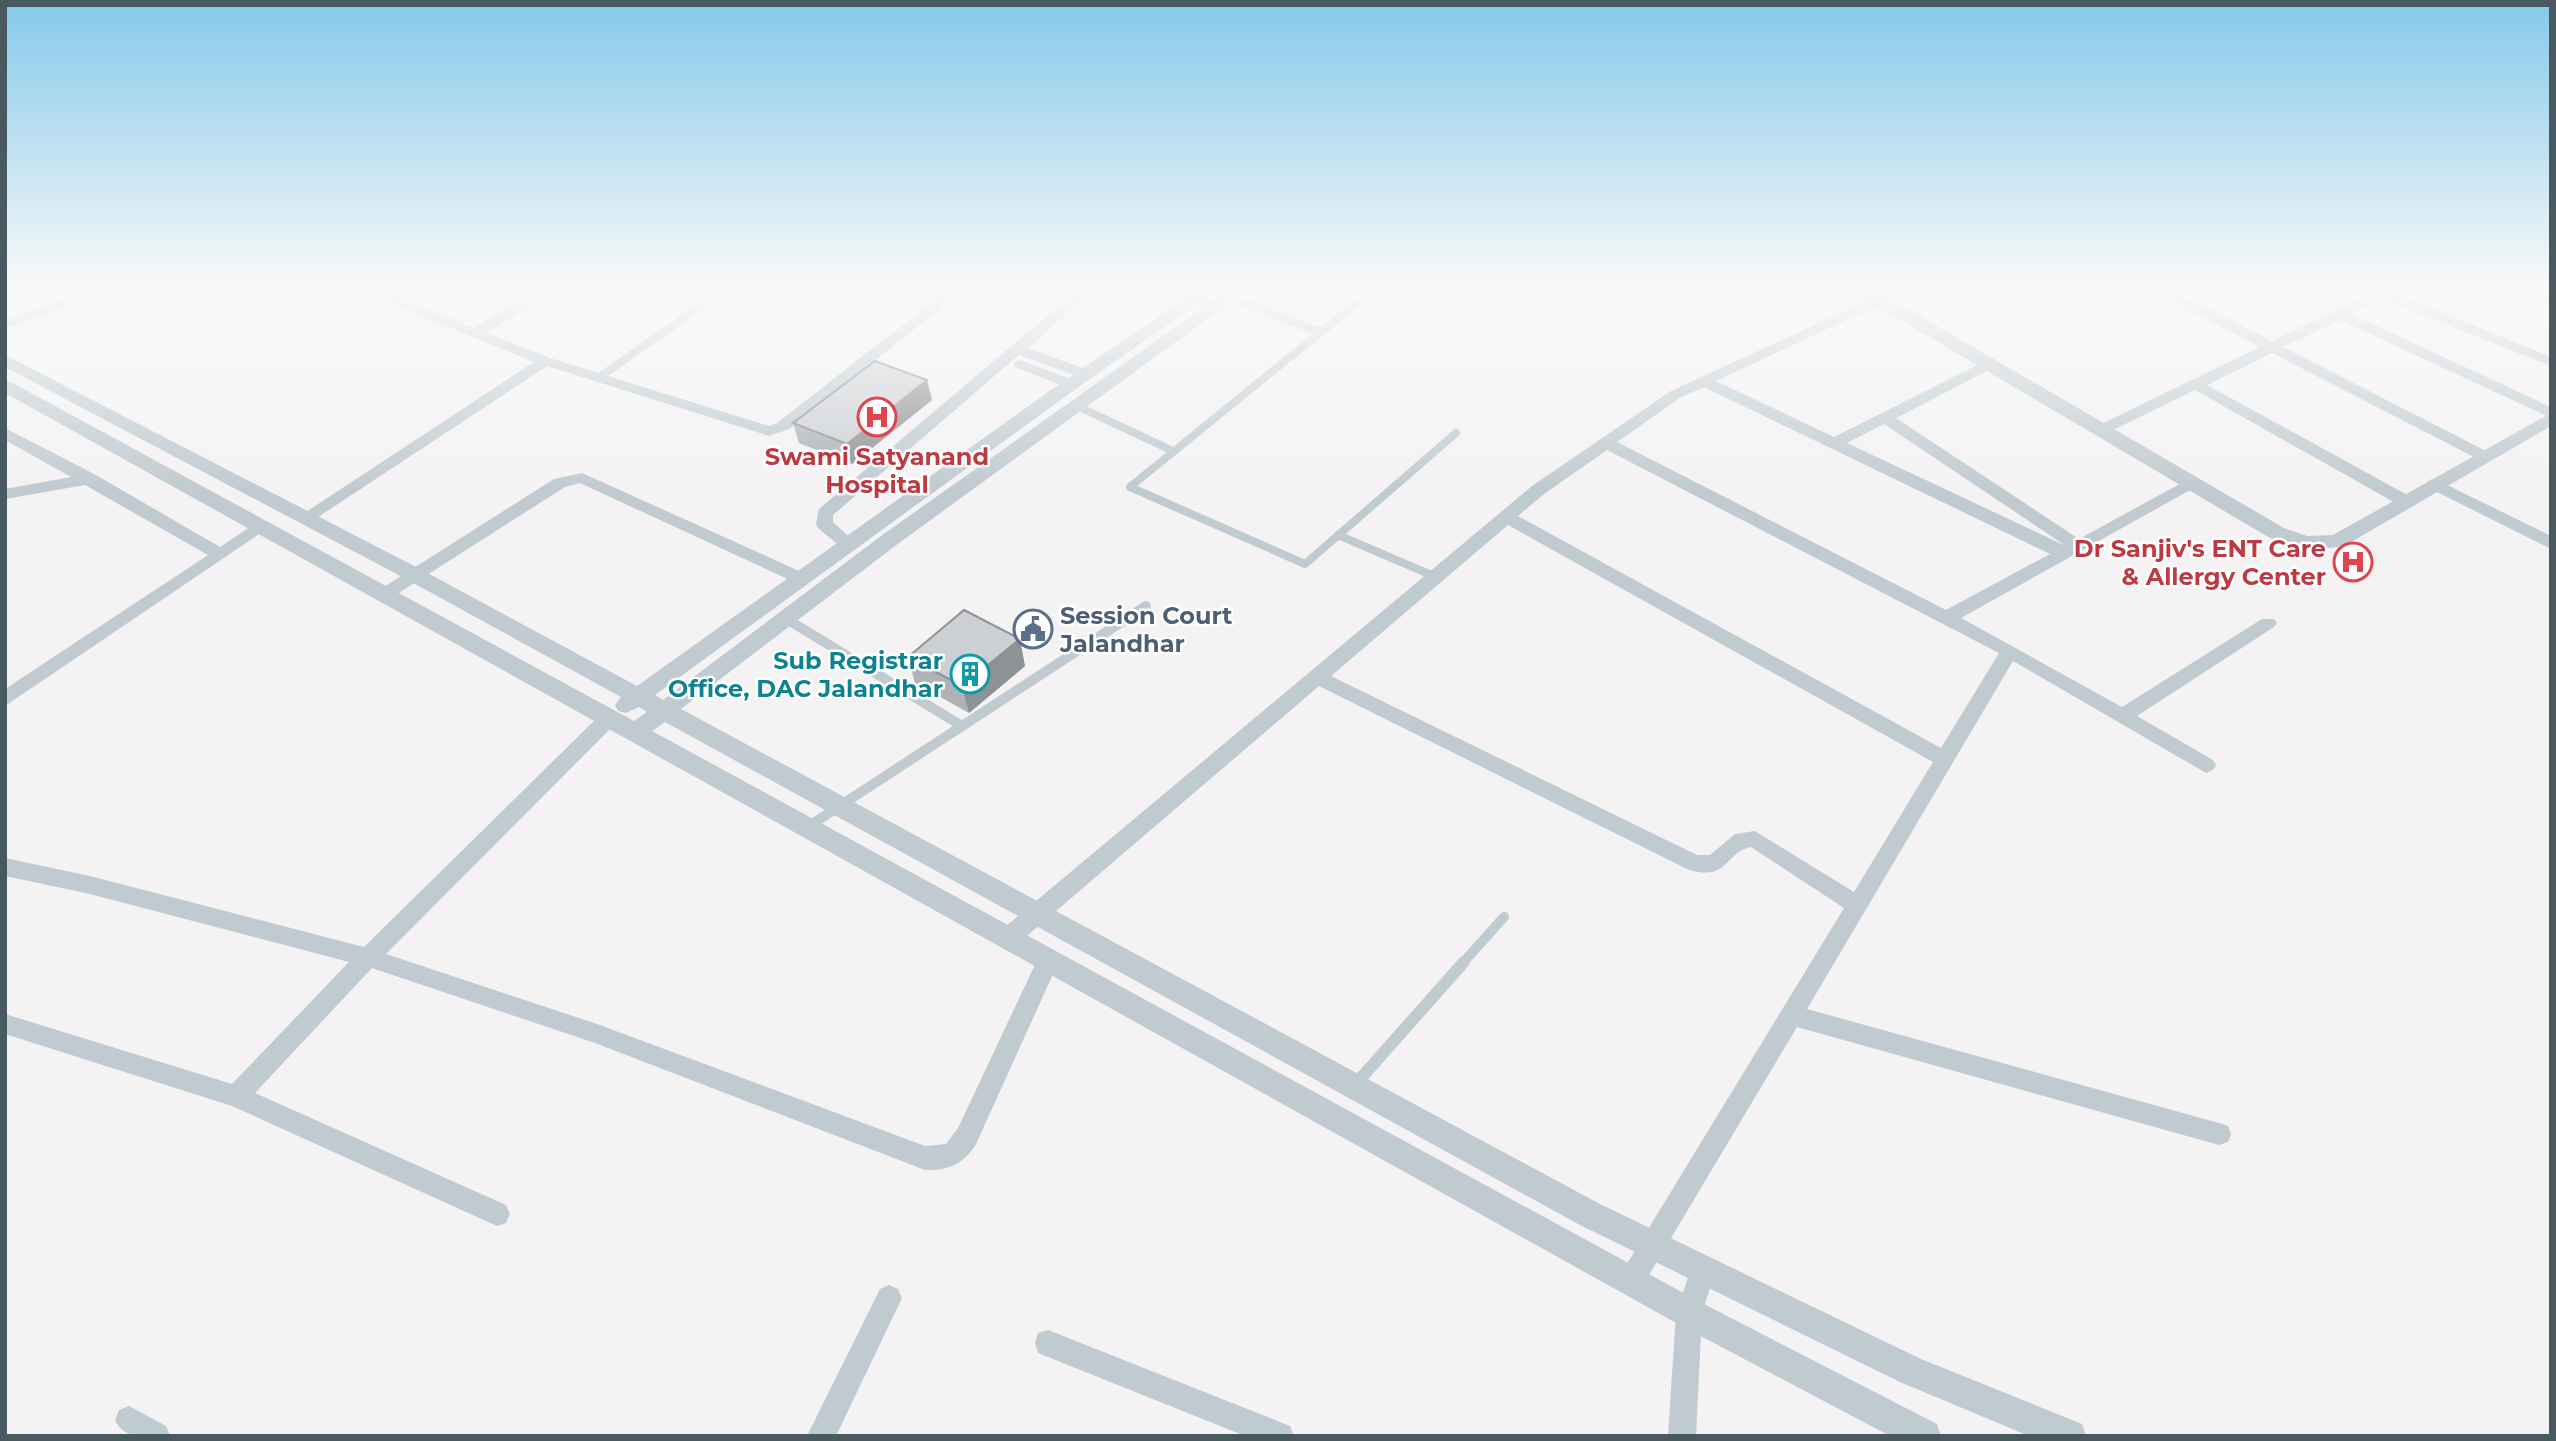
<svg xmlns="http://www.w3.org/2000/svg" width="2556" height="1441" viewBox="0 0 2556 1441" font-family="Montserrat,sans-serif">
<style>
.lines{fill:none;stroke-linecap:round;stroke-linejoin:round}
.service-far2{stroke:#c0cbd1;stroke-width:8}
.service-far1{stroke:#c0cbd1;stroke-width:10}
.service{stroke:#c0cbd1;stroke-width:12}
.minor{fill:#c0cbd1;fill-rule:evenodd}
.tertiary{fill:#c0cbd1;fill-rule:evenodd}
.wall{fill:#afb3b6}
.shaded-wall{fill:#8f9294}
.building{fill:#ccd0d4;stroke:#8f9294;stroke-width:2}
.labels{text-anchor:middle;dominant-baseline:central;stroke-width:5;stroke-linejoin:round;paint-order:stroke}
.health-label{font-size:24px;font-weight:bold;fill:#be3a42;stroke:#fff}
.service-label{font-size:24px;font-weight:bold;fill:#4e5e75;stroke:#fff;text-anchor:start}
.culture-label{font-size:24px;font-weight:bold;fill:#0d838f;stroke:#fff;text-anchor:end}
</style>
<rect width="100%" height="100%" fill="#f4f2f2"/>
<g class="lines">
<path class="service-far2" d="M68 288 78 298
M1375 288 1130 487 1305 564 1456 433
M1229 297 1320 332
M5 325 105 288
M598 378 727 288
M1075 405 1173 451
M1338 535 1436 577"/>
<path class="service-far1" d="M785 618 962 726
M806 828 1146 606
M1461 965 1504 917"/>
<path class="service" d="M1354 1086 1463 963"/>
<path class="minor" d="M353 288H373L389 295 401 288H418L401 299 474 328 540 288H557L487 333 550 358 769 426 777 423 950 288H966L789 429 769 436 763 434 547 366 309 523 303 522 301 518 303 514 534 362Z
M1080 288H1096L1028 348 1090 371 1092 374 1090 377H1080L1019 355 833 515V522L857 544 854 548H842L818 528 816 524 819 509Z
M1148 288H1171L1221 303 1223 306 1216 310Z
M1895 288H1914L1716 381 1834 437 1985 361H1995L1997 364 1995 367 1896 418 2079 539 2187 480 2193 479 2201 484 1961 618 2122 707 2262 619H2274L2277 623 2274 627 2137 716 2213 760 2216 765 2213 770 2206 773 2013 661 1807 1009 2219 1123 2228 1126 2231 1134 2228 1142 2219 1145 1797 1027 1640 1290 1631 1294 1622 1290 1618 1281 1622 1272 1844 908 1751 847C1724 852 1729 883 1687 869L1319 686 1015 946 1007 948 999 946 996 939 999 932 1532 486 1671 391ZM1704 387 2050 554 1946 610 1617 442 1681 397ZM1884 424 2066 546 1847 443ZM1607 450 1999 653 1941 748 1518 516 1544 494ZM1508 525 1933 762 1854 892 1755 831 1735 834 1710 855H1697L1331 676Z
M2163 288H2177L2181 295 2272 341 2383 288H2401L2394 293 2551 357V366L2383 299 2351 314 2551 407V418L2340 320 2283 347 2490 453 2492 456 2490 459H2478L2272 353 2207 385 2411 497 2413 501 2411 505H2399L2195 390 2107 433H2095L2093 430 2095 427 2260 347 2171 301 2162 291Z
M2507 288H2527L2551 298V307Z
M1020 360 1076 381 1079 384 1071 389 1066 387 1015 367 1013 364Z
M5 428 96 475 220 547 257 522H269L271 526 5 706V689L208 555 85 485 5 499V489L71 477 5 440Z
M582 473 806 574 809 578 806 582H794L580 483 565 487 391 598H379L376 594 379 590 554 479Z
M2435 479 2551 536V549L2429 488 2427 484 2429 480Z
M610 710 617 712 620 717 617 722 386 954 597 1024 925 1146 946 1144 958 1128 1040 954 1048 951 1056 954 1059 961 976 1144C964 1164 948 1171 925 1170L595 1043 372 968 255 1093 506 1205 510 1214 506 1223 497 1226 232 1106 5 1034V1014L232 1084 349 962 90 894 5 876V858L90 876 364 947 603 712Z
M1703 1256 1712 1260 1716 1269 1702 1313 1696 1436H1668L1676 1313 1694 1260Z
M889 1285 898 1289 902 1298 836 1436H807L880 1289Z
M1048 1330 1290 1426 1294 1436H1245L1038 1353 1035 1343 1038 1333Z
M129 1406 166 1426 170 1436C149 1436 124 1441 115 1420L119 1410Z"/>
<path class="tertiary" d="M1201 288H1220L1077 388 655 695 663 700 881 536 1231 288H1250L895 546 681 709 1600 1204 1921 1359 2082 1424 2086 1436H2029L1900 1382 1578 1224 665 722 652 731 1700 1302 1937 1424 1941 1436H1890L1678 1324 5 393V381L11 382 634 721 647 712 639 707 626 713 618 711 615 705 621 697 408 580 5 367V355L422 570 637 686 1065 380Z
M1831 288H1854L1906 308 2284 528 2307 536 2333 535 2551 413V426L2346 545C2319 552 2296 549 2270 538L1894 316 1833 291Z"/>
</g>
<path class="wall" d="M932 400 852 464 799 443 793 423Z
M908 657 1025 666 969 713 915 683Z"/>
<path class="shaded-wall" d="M927 380 932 400 852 464 847 444Z
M1020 639 1025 666 969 713 962 686Z"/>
<path class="building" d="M875 361 927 380 847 444 793 423Z
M964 610 1020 639 962 686 908 657Z"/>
<linearGradient id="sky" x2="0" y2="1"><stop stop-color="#84c9ea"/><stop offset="0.59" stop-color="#faf9f9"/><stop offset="1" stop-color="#faf9f9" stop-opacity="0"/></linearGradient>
<rect width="2556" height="490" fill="url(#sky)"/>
<defs>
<symbol id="hospital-ring" viewBox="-11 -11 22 22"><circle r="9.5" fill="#fff" stroke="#e0444e" stroke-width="1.5"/><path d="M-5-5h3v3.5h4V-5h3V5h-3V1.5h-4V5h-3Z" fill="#e0444e"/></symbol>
<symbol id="civic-ring" viewBox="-11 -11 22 22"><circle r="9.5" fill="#fff" stroke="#5c6f8a" stroke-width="1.5"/><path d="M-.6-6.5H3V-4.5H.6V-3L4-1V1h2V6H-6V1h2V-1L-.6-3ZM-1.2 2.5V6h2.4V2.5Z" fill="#5c6f8a"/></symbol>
<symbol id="building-ring" viewBox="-11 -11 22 22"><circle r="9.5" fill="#fff" stroke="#0f9aa8" stroke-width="1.5"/><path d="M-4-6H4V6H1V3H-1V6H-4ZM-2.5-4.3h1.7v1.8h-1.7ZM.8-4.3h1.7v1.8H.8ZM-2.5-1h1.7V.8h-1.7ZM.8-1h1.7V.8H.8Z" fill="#0f9aa8"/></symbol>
</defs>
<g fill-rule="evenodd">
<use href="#hospital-ring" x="855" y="395" width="44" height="44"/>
<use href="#hospital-ring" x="2331" y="540" width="44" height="44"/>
<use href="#civic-ring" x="1011" y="607" width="44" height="44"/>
<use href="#building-ring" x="948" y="652" width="44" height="44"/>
</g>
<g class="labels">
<g class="health-label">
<text x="877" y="456">Swami Satyanand<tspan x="877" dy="28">Hospital</tspan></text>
<text x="2326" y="548" text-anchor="end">Dr Sanjiv's ENT Care<tspan x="2326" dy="28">&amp; Allergy Center</tspan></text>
</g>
<g class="service-label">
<text x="1060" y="615">Session Court<tspan x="1060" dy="28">Jalandhar</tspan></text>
</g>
<g class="culture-label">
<text x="943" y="660">Sub Registrar<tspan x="943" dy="28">Office, DAC Jalandhar</tspan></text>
</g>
</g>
<rect width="2556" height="1441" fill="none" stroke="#495960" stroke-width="14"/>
</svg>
